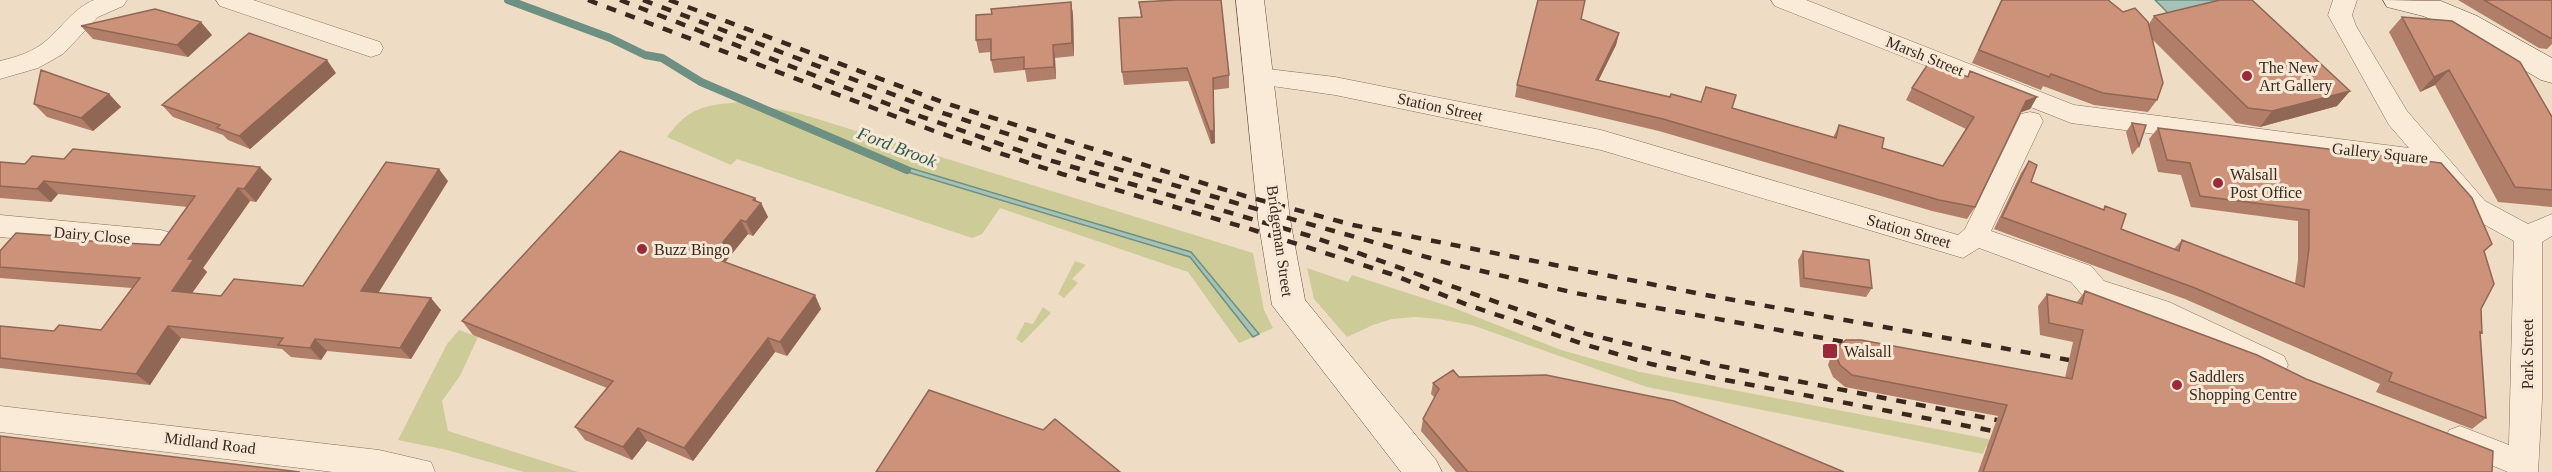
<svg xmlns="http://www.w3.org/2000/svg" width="2552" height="472" viewBox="0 0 2552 472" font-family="Georgia,serif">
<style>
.green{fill:#cdcc98}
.water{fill:#a6c2b6;stroke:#6d9083;stroke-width:1.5}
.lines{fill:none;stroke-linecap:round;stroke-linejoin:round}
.stream{stroke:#6d9083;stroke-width:8}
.street-casing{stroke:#8a6d5a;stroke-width:1}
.secondary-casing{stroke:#6c4f3e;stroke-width:1}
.street{fill:#f9ebd8;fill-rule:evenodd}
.secondary{fill:#f9ebd8;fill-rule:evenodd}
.rail{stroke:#3a281f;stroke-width:4.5;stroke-dasharray:10 10;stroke-linecap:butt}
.wall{fill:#b07e69}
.shaded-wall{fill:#906655}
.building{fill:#cd927a;stroke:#906655;stroke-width:1.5}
.poi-dot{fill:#9a2a39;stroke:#f6e8d4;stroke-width:2}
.labels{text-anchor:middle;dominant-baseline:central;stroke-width:6;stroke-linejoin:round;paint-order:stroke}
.street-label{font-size:16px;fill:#3a281f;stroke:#f6e8d4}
.poi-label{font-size:16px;fill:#3a281f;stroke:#f6e8d4;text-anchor:start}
.water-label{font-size:18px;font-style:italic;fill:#2e5a51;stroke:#f6e8d4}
</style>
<rect width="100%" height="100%" fill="#efdcc4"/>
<path class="green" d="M741 102 798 113 1253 253 1264 310 1273 328 1239 343 1188 272 1000 208 982 234 972 238 737 159 731 165 667 137C689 107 704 105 741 102Z
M1075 261 1086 265 1072 279 1078 283 1064 298 1058 294Z
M1307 268 1348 282 1352 275 1454 308 1561 350 1640 372 2009 443 2008 452 1986 446 1983 454 1647 387 1472 325 1438 319 1415 317 1392 319 1373 325 1347 337 1314 299Z
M1043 307 1051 313 1022 343 1016 339 1025 322 1033 324Z
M459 330 478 337 460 376 442 401 448 431 578 472H524L447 450 398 440 447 344Z"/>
<path class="water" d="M2155 0H2239L2170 15Z
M900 165 1191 252 1259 334 1253 337 1190 257 898 169Z"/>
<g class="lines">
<path class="stream" d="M508 0 610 38 645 55 662 58 701 82 907 170"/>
<defs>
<path id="street" d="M94 0H127L123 6 98 17 63 54 38 68 0 79V61C16 57 34 52 47 40 63 26 74 8 94 0Z
M216 0H253L380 42 383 48 380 54 371 57 220 6Z
M1771 0H1806L2074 105 2409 148 2389 125 2328 15 2333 0H2357L2352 15 2356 26 2407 111 2485 201 2528 224 2552 214V236L2542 242V399L2538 472H2508L2449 448 2445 439 2449 430 2460 426 2509 445 2514 241 2467 215 2428 170 2071 123 1775 6Z
M1260 68 1335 77 1601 130 1958 235 1965 229 2021 114 2030 112 2039 114 2043 121 1991 231 2091 266 2104 281 2169 302 2284 356 2288 365 2284 374 2274 377 2264 374 2150 319 2084 297 2071 282 1979 248 1963 258 1601 150 1335 95 1251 83 1248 77 1251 71Z
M0 215 161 230 171 233 175 241 171 249 161 252 0 237Z
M0 406 379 450 431 462 435 472H333L0 432Z"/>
<path id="secondary" d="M1236 0H1264L1290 219 1305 300 1436 460 1442 472H1401L1272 305 1258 219Z
M2383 0 2441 1 2477 16 2552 58V83L2541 80 2457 30 2423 16 2387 7Z"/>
</defs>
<use href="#street" class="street-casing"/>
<use href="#secondary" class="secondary-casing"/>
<use href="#street" class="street"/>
<use href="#secondary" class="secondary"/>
<path class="rail" d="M588 0 934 131 1062 174 1247 228 1391 274 1468 305 1583 344 1651 364 1715 378 2009 434
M620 0 911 113 1035 156 1310 236 1587 334 1715 365 2012 423
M643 0 937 111 1097 163 1309 224 1448 263 1575 293 1861 345
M669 0 945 103 1245 196 1353 225 1711 296 2069 360"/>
</g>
<path class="wall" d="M2001 0H2108L2123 12 2149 24 2154 16 2350 91 2337 106 2260 127 2236 123 2152 39 2157 100 2148 112 2094 105 2043 86 2041 90 1972 63Z
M2458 0H2552V44L2547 49 2539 48Z
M1071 2 1073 15 1074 56 1055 58 1056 79 1027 82 1025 70 994 73 991 60V52L979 53 976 40 992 14Z
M1139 2 1229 75V88L1213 90 1215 143 1211 144 1188 81 1124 85 1122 72 1141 17Z
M2402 17 2552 117V207L2498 202 2435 85 2420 92 2389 32Z
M1581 19 1619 33 1616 45 1598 80 1670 97 1732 108 1833 138 1839 125 1882 148 1943 166 1966 129 1906 100 1912 88 1967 77 1970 71 2037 97 2030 109 2021 112 1975 207 1967 219 1932 211 1659 131 1515 97 1517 85Z
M81 26 212 35 188 57 93 39Z
M336 73 250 149 228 140 223 135 173 117 162 105Z
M109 94 121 107 93 131 47 117 34 104Z
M2132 123 2139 146 2132 155 2126 132Z
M2158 128 2484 251 2481 309 2482 333 2480 334 2486 418 2472 429 2376 392 2380 384 2185 299 1994 229 2021 173 2029 161 2031 182 2103 210 2105 206 2121 229 2174 249 2182 240 2295 284 2298 260V221L2191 207 2181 175 2158 172 2149 139Z
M0 162 25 164 272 179 256 202 250 201 203 268 207 272 192 293 221 296 303 286 448 181 378 293 441 310 411 359 327 351 321 360 291 357 282 349 181 338 150 385 0 368V326L54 331 101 330 132 288 0 278V251L63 240 160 245 188 207 58 194 51 202 0 198Z
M755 198 756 201 761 203 768 217 753 236 748 234 725 262 821 309 787 356 775 352 693 461 647 441 632 460 585 440 575 427 607 388 473 335 462 321Z
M1803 251 1872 288 1866 297 1800 287 1798 260Z
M2085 291 2492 472H1978L1998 416 1845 387 1833 377 1828 365 1830 359 1837 347 2065 378 2073 342 2040 335 2038 306 2047 294 2077 302Z
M1459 377 1844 472H1456L1421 431 1423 419 1435 398 1431 394 1433 383Z"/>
<path class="shaded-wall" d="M1071 2 1073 15 1074 56 1072 43Z
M201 22 212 35 188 57 177 45Z
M1619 33 1616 45 1593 92 1596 80Z
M1053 45 1055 58 1056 79 1054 67Z
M327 60 336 73 250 149 239 136Z
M2449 70 2435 85 2420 92 2434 77Z
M1213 78 1215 143 1211 144 1210 131Z
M2350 91 2337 106 2260 127 2272 111Z
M109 94 121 107 93 131 81 118Z
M2037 97 2030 109 2019 113 2026 101Z
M260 167 272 179 256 202 244 189Z
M439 169 448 181 372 303 361 291Z
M44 181 58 194 51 202 37 189Z
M238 188 250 201 203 268 207 272 185 303 172 291 188 259Z
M755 198 759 206 761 203 768 217 753 236 746 222 753 200Z
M741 220 748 234 718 271 711 257Z
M815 295 821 309 787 356 780 342Z
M431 298 441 310 411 359 400 348Z
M168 326 181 338 150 385 136 374Z
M768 338 775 352 693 461 684 448Z
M315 339 327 351 321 360 310 348Z
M638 428 647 441 632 460 623 447Z"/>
<path class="building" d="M1176 0H1221L1229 75 1213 78 1214 131H1210L1187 68 1122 72 1119 18 1142 17 1139 2Z
M1538 0H1585L1581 19 1619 33 1596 80 1670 97 1671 94 1701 102 1706 87 1736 95 1732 108 1836 138 1839 125 1884 138 1882 148 1943 166 1974 117 1912 88 1930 61 1968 77 1970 71 2037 97 2026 101 1975 207 1939 200 1663 119 1517 85Z
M2002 0H2108L2123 12 2135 8 2148 22 2163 83 2157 100 2103 93 2051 74 2049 77 1979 50Z
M2220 0H2252L2350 91 2272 111 2248 108 2154 16Z
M2484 0H2552V38H2550Z
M1071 2 1072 43 1053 45 1054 67 1024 69V57L991 60V39L976 40V15L992 14 991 9Z
M155 9 201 22 177 45 81 26Z
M2402 17 2452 21 2520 62 2552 117V190L2515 187 2449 70 2434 77Z
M249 33 327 60 239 136 217 128 220 125 162 105Z
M41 70 109 94 81 118 34 104Z
M2132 123 2146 125 2139 146Z
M2158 128 2441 163 2472 198 2492 244 2484 251 2494 284 2481 309 2482 333 2480 332 2486 418 2389 381 2392 373 2195 288 2002 217 2029 161 2037 165 2031 182 2104 210 2105 206 2126 214 2121 229 2179 251 2182 240 2304 287 2309 248V210L2200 196 2190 163 2167 160Z
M73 149 260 167 244 189 238 188 188 259H194L172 291 221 296 234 279 303 286 386 162 439 169 361 291 431 298 400 348 315 339 310 348 278 345 283 338 168 326 136 374 0 358V326L54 331 59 325 101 330 140 278 0 267V251L16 233 58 236 56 239 160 245 195 196 44 181 37 189 0 186V162L25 164 32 156 64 159Z
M620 151 755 198 753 200 761 203 746 222 741 220 711 257 815 295 780 342 768 338 684 448 638 428 623 447 575 427 613 381 462 321Z
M1803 251 1869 260 1872 288 1804 278Z
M2085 291 2257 355 2306 379 2493 451 2492 472H1983L2007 405 1852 375 1840 365 1835 353 1837 347 1846 340H1861L2072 379 2083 330 2049 323 2047 294 2082 304Z
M1453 370 1459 377 1546 375 1674 401 1844 472H1468L1423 419 1439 389 1433 383Z
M929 390 1043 430 1055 419 1120 472H876Z
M0 436 300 472H0Z"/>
<g class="poi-dot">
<circle cx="2247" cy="76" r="6"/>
<circle cx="2218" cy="183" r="6"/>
<circle cx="642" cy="249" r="6"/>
<rect x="1822" y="343" width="16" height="16" rx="3"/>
<circle cx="2177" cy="385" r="6"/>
</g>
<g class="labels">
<g class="street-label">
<text transform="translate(1925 56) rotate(22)">Marsh Street</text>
<text transform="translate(1440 107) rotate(12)">Station Street</text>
<text transform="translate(2380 153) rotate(6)">Gallery Square</text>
<text transform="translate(1909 231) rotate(16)">Station Street</text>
<text transform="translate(92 235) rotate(5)">Dairy Close</text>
<text transform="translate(1280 241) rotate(82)">Bridgeman Street</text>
<text transform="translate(2527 354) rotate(-90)">Park Street</text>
<text transform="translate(210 443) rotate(7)">Midland Road</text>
</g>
<g class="poi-label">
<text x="2259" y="67">The New<tspan x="2259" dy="18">Art Gallery</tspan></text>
<text x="2230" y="174">Walsall<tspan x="2230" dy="18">Post Office</tspan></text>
<text x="654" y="249">Buzz Bingo</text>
<text x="1844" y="351">Walsall</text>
<text x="2189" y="376">Saddlers<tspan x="2189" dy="18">Shopping Centre</tspan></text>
</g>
<g class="water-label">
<text transform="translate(897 147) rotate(21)">Ford Brook</text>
</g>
</g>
</svg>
